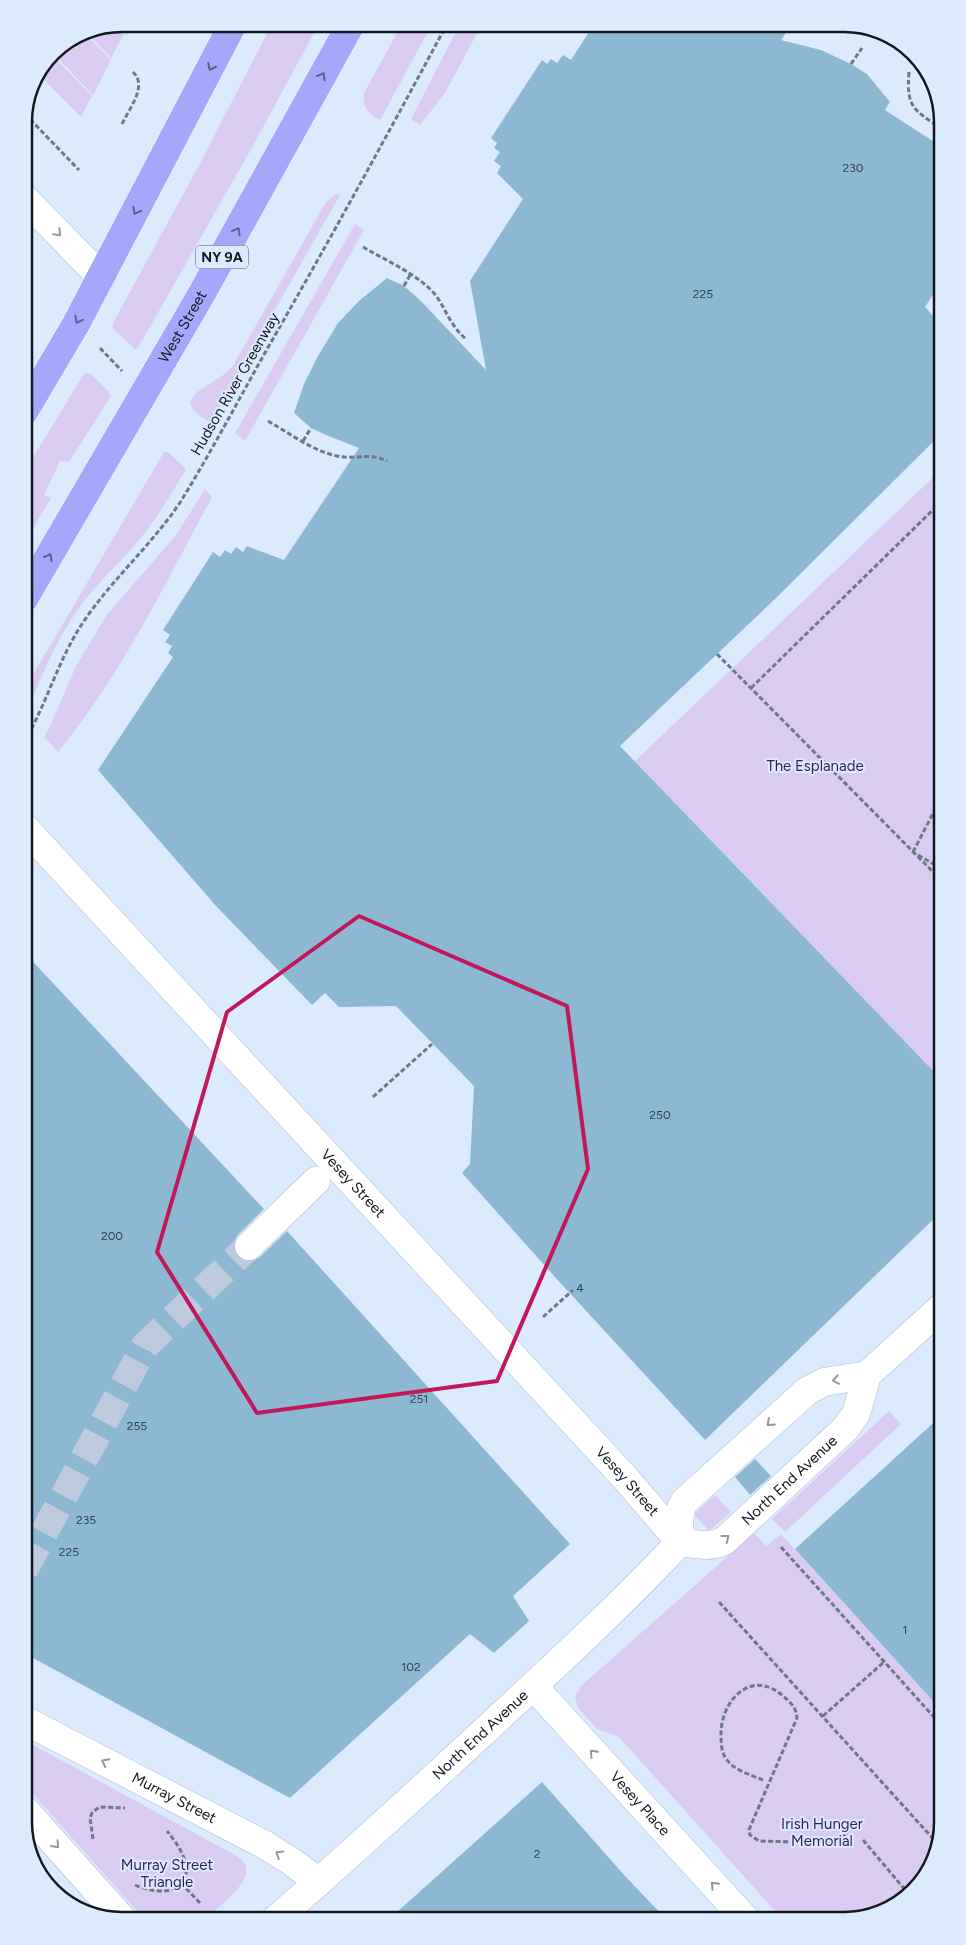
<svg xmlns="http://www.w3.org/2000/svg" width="966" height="1945" viewBox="0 0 966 1945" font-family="Figtree,sans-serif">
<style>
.green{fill:#dacbf3}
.building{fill:#8db8d4}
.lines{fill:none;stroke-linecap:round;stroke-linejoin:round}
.minor-tunnel{stroke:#becadd;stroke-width:28;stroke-dasharray:28 14;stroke-linecap:butt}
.minor-casing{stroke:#b0bdd1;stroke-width:29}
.highway-casing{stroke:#fff;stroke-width:29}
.path{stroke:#6f7885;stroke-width:3;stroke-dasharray:5 2.5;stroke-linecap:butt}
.minor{stroke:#fff;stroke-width:28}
.highway{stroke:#a3a8fa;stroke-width:28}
.oneway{stroke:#5b608c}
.oneway2{stroke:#95979a}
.marked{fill:none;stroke:#c2185b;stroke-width:4;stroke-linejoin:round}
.labels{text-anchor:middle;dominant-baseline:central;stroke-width:4;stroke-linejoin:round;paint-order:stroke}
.number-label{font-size:12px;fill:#32404c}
.shield{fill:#dceafe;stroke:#4f5762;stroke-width:1}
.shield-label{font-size:14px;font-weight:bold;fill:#13181f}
.street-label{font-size:15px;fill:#13181f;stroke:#dceafe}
.park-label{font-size:15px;fill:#351e51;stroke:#dceafe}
.rim{fill:none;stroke:#13181f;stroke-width:2.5}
</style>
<rect width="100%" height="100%" fill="#dceafe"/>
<path class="green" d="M123 24H129L111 58 85 31Z
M272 24H319L250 151 138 348 135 349 115 331 113 328V323L197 169Z
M402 24H432L380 120C368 114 362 108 364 93Z
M460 24H482L445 93 420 125 411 119Z
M83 32 111 60 93 95 53 53Z
M52 55 92 96 81 117 38 74Z
M341 194 332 209 211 423C203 418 193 413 190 403 196 388 211 385 223 375 227 372 231 368 234 364L326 202 334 195Z
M355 224 364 230 245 441 235 433Z
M87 373 91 374 109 392 111 395 109 399 69 462 60 461 44 495 51 498 24 544V472L84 374Z
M164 452H168L186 469C172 493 158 517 140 539 119 564 95 584 77 611 54 644 40 681 24 717V690Z
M942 469V1080L635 761Z
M205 489 212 497C165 584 121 676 58 752L44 737 51 724 76 666 106 616 176 535Z
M889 1411 901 1424 785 1532 772 1519Z
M715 1495 731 1512 709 1531 694 1514Z
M754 1533 766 1546 781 1534 942 1711V1823L925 1878 881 1914 843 1921H784L619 1737 597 1729 578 1708 575 1696 581 1686Z
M24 1740 233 1854C236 1856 241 1858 243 1861 259 1880 214 1910 202 1921H146L24 1784Z"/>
<path class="building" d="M594 24H792L781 40 821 50 851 64 867 74 890 102 885 110 942 147V281L925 307 942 326V433L775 599 620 746 942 1080V1211L705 1440 555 1277 462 1173 470 1164 474 1086 396 1006 339 1007 325 993 312 1005 216 906 98 770 173 657 168 653 172 646 165 642 170 635 163 630 213 552 220 557 225 550 231 554 236 547 243 552 247 546 284 560 359 448 326 435 311 428 294 413 304 384 318 356 338 323 359 301 387 278 404 286 420 300 486 370 470 281 523 199 497 173 501 166 494 161 500 152 494 148 497 143 491 138 542 60 547 64 551 59 557 63 563 55 571 60Z
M24 952 264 1209 238 1235 234 1241V1249L237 1256 244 1261H253L260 1257 287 1231 570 1544 513 1596 529 1621 494 1653 470 1634 290 1798 24 1653Z
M942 1415V1711L795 1549Z
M755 1459 771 1476 750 1495 735 1477Z
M542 1782 625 1876 668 1921H387Z"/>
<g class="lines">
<path class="minor-tunnel" d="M24 1570 145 1346 249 1246"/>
<defs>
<g id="minor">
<path d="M24 198 101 277"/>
<path id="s1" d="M24 827 626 1479 680 1542"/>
<path d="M249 1246 316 1181"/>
<path id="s2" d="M680 1542C695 1544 710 1548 724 1541L845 1429 856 1414 867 1375 942 1307"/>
<path id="s3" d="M533 1686 747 1921"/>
<path id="s4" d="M24 1720 265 1845 292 1862 319 1882"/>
<path d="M24 1809 124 1921"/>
<path id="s5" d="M274 1921C343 1861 411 1799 479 1736 547 1673 616 1610 680 1542L679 1522 681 1508 685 1501 807 1391 824 1382 867 1375"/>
</g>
<g id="highway">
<path d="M24 412 76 324 233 24"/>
<path id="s6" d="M24 599 201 295 351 24"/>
</g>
</defs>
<use href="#minor" class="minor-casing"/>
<use href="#highway" class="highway-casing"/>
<path class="path" d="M851 64 862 48
M909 72C906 108 914 110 942 129
M25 114 79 170
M122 124C129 109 148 86 133 72
M363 247C385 260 411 271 430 289 445 303 447 323 466 339
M404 286 410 275
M942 309V306
M100 348 122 371
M268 421C289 433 313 451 337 456 356 460 369 452 387 461
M303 441 311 428
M717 654 942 881
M751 688 942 501
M24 742C45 707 56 667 77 632 106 584 150 548 181 501 211 452 238 401 266 351 328 243 388 134 447 24
M913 852 942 796
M918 855 942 869
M373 1097 432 1044
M543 1317 573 1290
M781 1547 942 1726
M719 1602 936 1842
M823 1716 884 1662
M763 1780C751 1775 734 1770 727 1760 721 1752 721 1743 721 1734 721 1700 752 1668 783 1696 791 1703 796 1707 797 1718L751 1825 749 1830 750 1835 759 1841 831 1843 841 1840 855 1822
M93 1839 90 1818 92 1813 99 1807 125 1808
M863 1840 907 1892
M181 1883 200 1903
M135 1885C153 1893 190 1898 186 1866 184 1853 175 1841 167 1831"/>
<use href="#minor" class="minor"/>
<use href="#highway" class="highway"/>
</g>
<defs><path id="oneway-chevron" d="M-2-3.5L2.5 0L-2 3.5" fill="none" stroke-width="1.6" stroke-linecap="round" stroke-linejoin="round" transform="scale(1.25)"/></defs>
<g class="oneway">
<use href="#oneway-chevron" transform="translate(211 67) rotate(117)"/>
<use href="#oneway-chevron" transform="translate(322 76) rotate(-61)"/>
<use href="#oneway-chevron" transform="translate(136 211) rotate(118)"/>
<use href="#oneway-chevron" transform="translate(237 231) rotate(-61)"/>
<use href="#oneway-chevron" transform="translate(78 320) rotate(118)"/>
<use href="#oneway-chevron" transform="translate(49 557) rotate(-60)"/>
</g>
<g class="oneway2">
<use href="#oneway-chevron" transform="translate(58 233) rotate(45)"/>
<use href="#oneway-chevron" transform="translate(836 1380) rotate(170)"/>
<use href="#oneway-chevron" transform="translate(770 1423) rotate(138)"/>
<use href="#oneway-chevron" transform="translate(726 1538) rotate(-38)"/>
<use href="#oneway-chevron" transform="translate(593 1753) rotate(-133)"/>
<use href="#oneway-chevron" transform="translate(105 1762) rotate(-153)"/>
<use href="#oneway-chevron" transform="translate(56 1845) rotate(48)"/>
<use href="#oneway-chevron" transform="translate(279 1854) rotate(-148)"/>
<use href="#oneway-chevron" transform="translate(714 1885) rotate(-133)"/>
</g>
<path class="marked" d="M359 916 567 1006 588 1169 497 1381 257 1413 157 1252 227 1012Z"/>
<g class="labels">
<g class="number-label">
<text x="853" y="168">230</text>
<text x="703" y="294">225</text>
<text x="660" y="1115">250</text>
<text x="112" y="1236">200</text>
<text x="580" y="1288">4</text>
<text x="419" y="1399">251</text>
<text x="137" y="1426">255</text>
<text x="86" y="1520">235</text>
<text x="69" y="1552">225</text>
<text x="905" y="1630">1</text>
<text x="411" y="1667">102</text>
<text x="537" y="1854">2</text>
</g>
<rect class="shield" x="196" y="245.5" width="52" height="23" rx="4"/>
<g class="shield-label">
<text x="222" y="257">NY 9A</text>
</g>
<g class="street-label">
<text stroke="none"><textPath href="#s6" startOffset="315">West Street</textPath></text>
<text transform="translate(235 384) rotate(-60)">Hudson River Greenway</text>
<text stroke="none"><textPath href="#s1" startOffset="485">Vesey Street</textPath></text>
<text stroke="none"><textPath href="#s2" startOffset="134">North End Avenue</textPath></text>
<text stroke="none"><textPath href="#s1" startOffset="890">Vesey Street</textPath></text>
<text stroke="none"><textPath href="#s5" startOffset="278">North End Avenue</textPath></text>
<text stroke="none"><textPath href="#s4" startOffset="169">Murray Street</textPath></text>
<text stroke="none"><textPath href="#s3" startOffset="159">Vesey Place</textPath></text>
</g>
<g class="park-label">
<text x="815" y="766">The Esplanade</text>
<text x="822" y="1824">Irish Hunger<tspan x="822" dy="17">Memorial</tspan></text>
<text x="167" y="1865">Murray Street<tspan x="167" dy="17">Triangle</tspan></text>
</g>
</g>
<path d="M0 0H966V1945H0ZM122 32H844A90 90 0 0 1 934 122V1822A90 90 0 0 1 844 1912H122A90 90 0 0 1 32 1822V122A90 90 0 0 1 122 32Z" fill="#dceafe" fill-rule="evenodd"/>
<path class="rim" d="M122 32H844A90 90 0 0 1 934 122V1822A90 90 0 0 1 844 1912H122A90 90 0 0 1 32 1822V122A90 90 0 0 1 122 32Z"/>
</svg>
